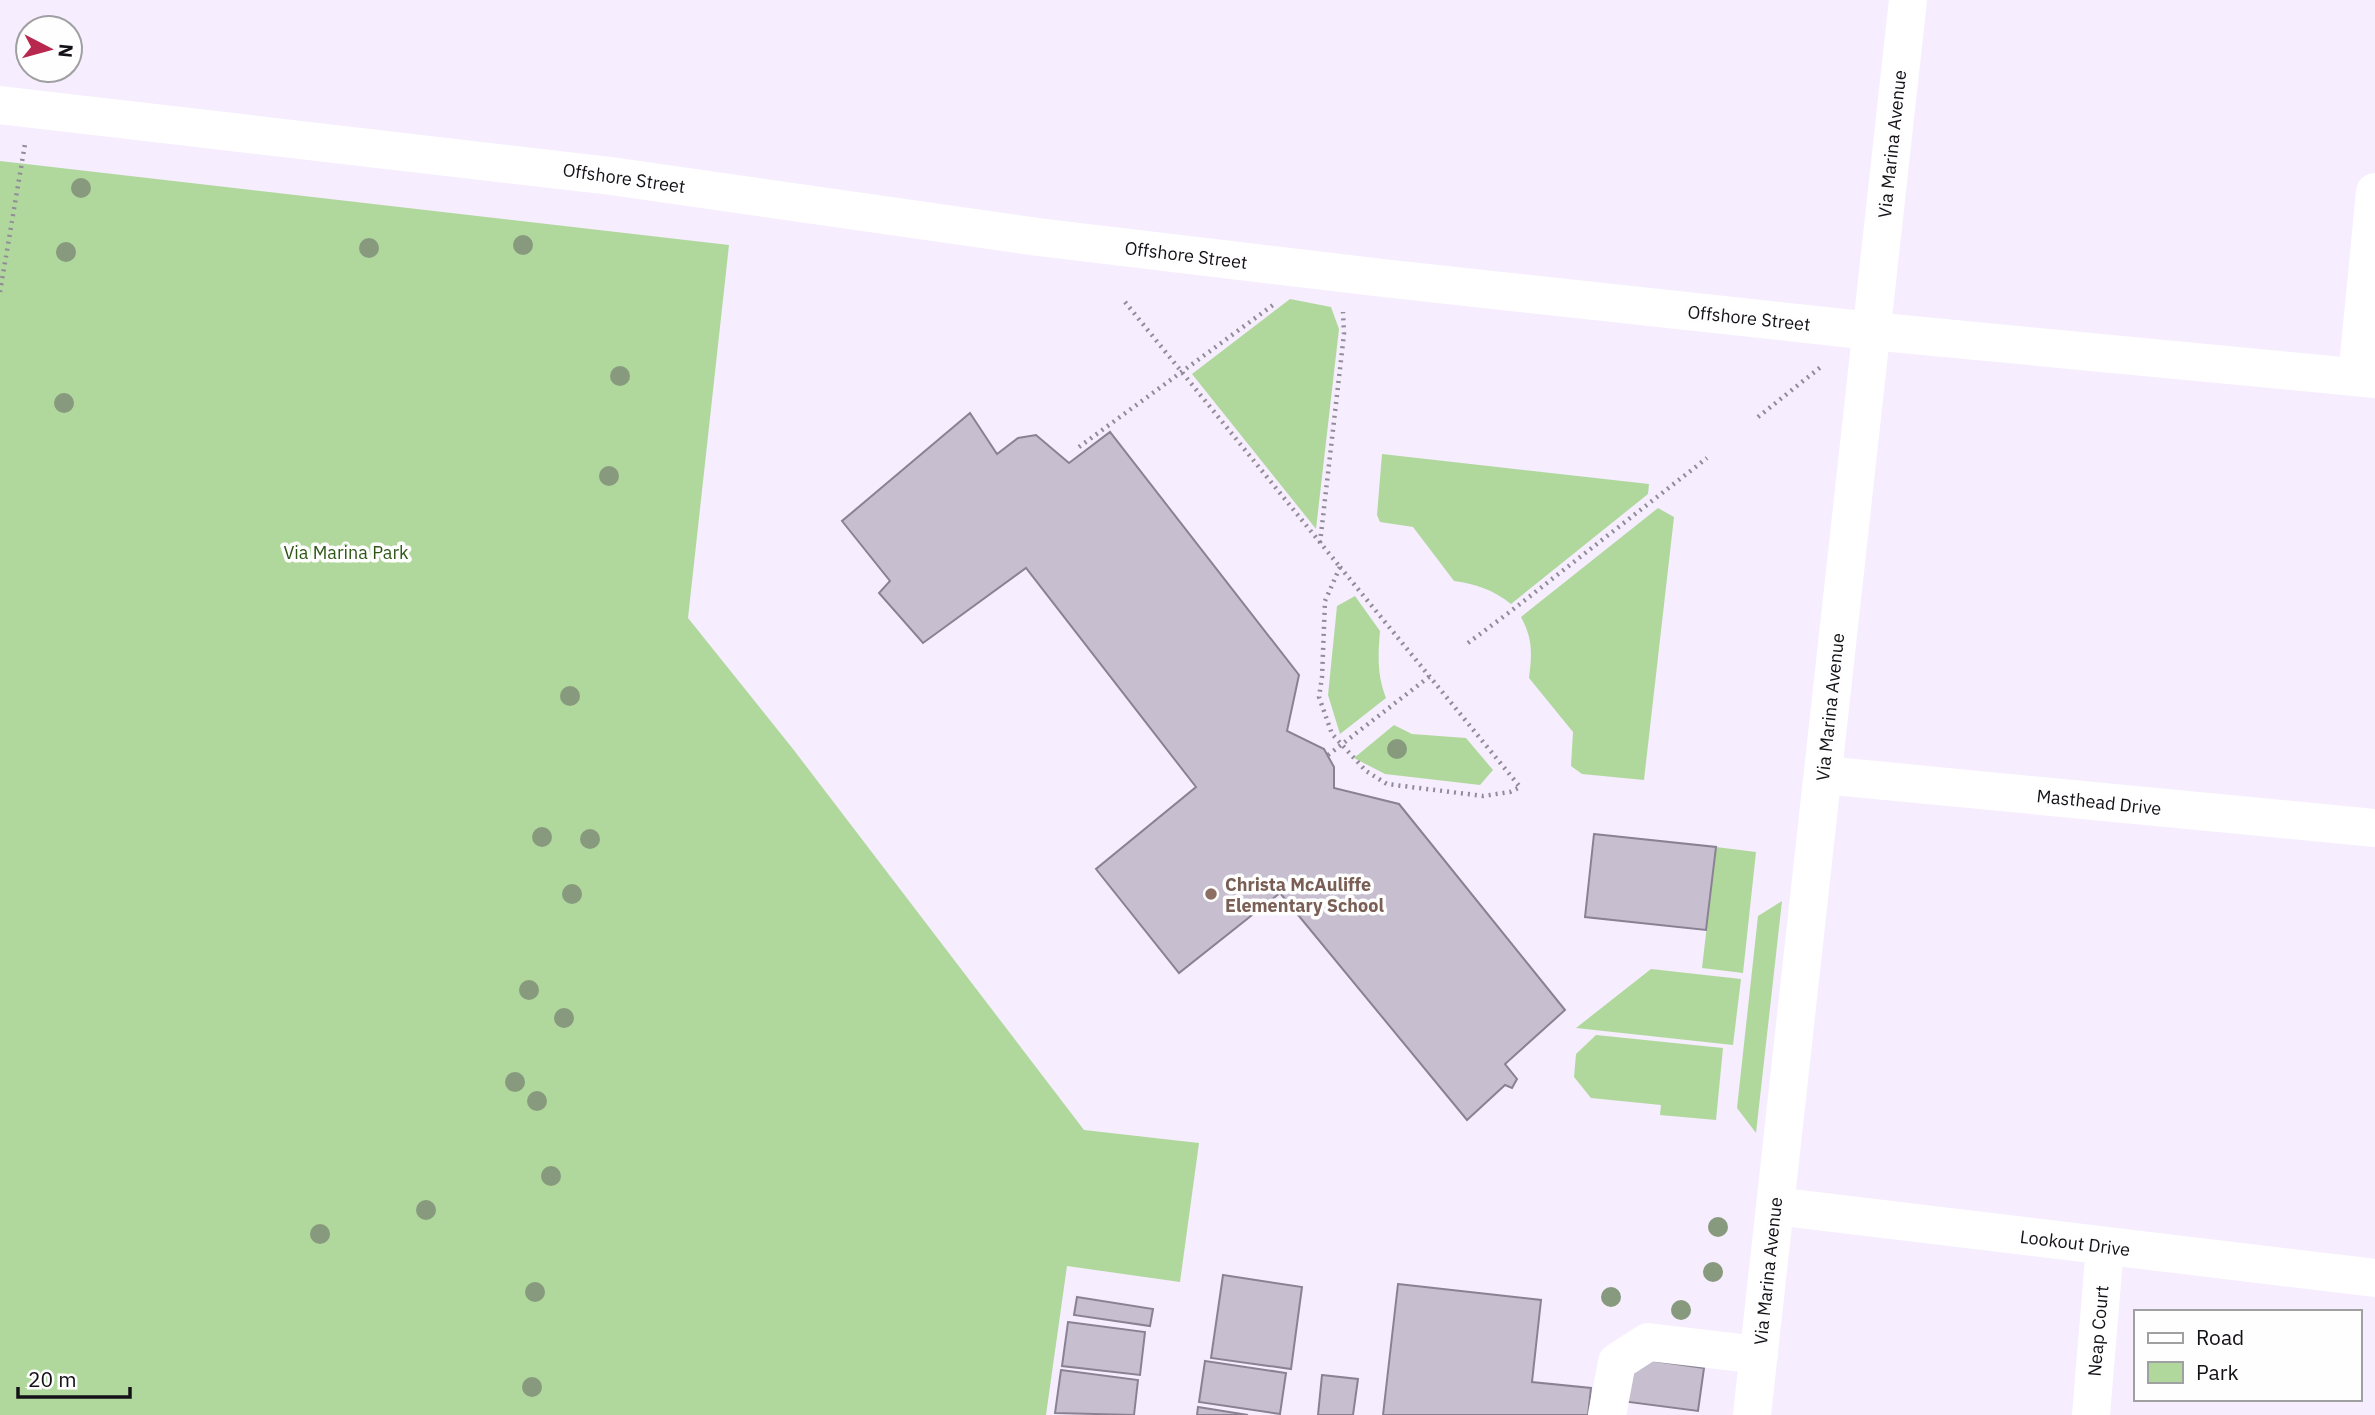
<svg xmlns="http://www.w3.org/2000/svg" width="2375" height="1415" viewBox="0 0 2375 1415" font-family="'IBM Plex Sans',sans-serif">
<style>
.green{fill:#b0d89d}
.building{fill:#c7bfd0;stroke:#8a8292;stroke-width:2}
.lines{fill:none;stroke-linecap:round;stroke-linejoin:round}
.path{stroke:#928c98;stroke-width:4.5;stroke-dasharray:2 5;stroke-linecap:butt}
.minor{stroke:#fff;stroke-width:38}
.tree{fill:#889a7e}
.education-dot{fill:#8d6e63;stroke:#fefefe;stroke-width:2.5}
.labels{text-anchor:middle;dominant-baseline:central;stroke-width:7;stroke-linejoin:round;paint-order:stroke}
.street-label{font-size:18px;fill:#141117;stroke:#fefefe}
.park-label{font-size:18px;fill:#2e5615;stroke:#fefefe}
.education-label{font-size:18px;font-weight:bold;fill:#785e54;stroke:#fefefe;text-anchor:start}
</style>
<rect width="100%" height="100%" fill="#f6edfe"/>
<path class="green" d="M0 161 729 245 688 618 793 749 1084 1130 1199 1143 1180 1282 1067 1266 1046 1415H0Z
M1290 299 1331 307 1339 329 1316 529 1192 374Z
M1382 454 1649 484 1648 494 1511 604C1493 590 1477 584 1454 581L1413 527 1380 522 1377 515Z
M1658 508 1674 517 1644 780 1582 774 1571 766 1573 732 1529 678C1532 654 1533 639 1521 617Z
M1355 596 1380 631C1378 655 1377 675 1386 698L1340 734 1328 695 1337 606Z
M1394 725 1412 734 1466 738 1493 770 1480 785 1385 774 1354 758Z
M1716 847 1756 852 1743 973 1702 968Z
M1782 901 1756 1133 1737 1108 1758 916Z
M1651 969 1741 979 1733 1045 1576 1028Z
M1596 1035 1723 1048 1716 1120 1660 1115 1661 1105 1591 1098 1574 1077 1576 1054Z"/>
<path class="building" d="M970 413 997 454 1018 438 1036 435 1069 463 1110 432 1299 675 1287 731 1324 749 1334 767V788L1399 804 1565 1010 1505 1064 1517 1079 1512 1088 1505 1085 1467 1120 1280 893 1179 973 1096 869 1196 787 1026 568 923 643 879 593 890 581 842 521Z
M1594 834 1716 847 1706 930 1585 917Z
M1223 1275 1302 1287 1291 1369 1211 1358Z
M1398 1284 1541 1300 1532 1382 1591 1388 1588 1415H1383Z
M1077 1297 1153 1309 1150 1326 1074 1315Z
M1068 1322 1145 1332 1140 1375 1062 1366Z
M1627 1357 1704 1368 1698 1411 1621 1401Z
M1205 1361 1286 1373 1280 1414 1199 1402Z
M1061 1370 1138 1380 1134 1415 1055 1413Z
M1322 1375 1358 1379 1353 1415H1318Z
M1198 1407 1248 1415H1197Z"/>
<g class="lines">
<path class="path" d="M0 292 25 144
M1125 302 1340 567
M1758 417 1822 366
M1079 447 1273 305
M1320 543 1344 334 1343 312
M1340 567 1520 787 1510 792 1483 796 1387 784 1366 771 1332 734 1319 697 1322 677 1325 601Z
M1468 643 1511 611 1707 458
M1328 755 1430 676"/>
<path class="minor" d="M0 105 611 176 1038 237 1383 278 1871 331 2375 379
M2357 377 2375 192
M1823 775 2375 828
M1775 1206 2375 1278
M1607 1415 1617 1362 1648 1342 1759 1355
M1752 1415 1908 0
M2091 1415 2105 1247"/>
</g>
<g class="tree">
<circle cx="81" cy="188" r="10"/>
<circle cx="523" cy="245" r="10"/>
<circle cx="369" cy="248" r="10"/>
<circle cx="66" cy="252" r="10"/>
<circle cx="620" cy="376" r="10"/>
<circle cx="64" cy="403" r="10"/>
<circle cx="609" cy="476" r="10"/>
<circle cx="570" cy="696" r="10"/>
<circle cx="1397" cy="749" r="10"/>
<circle cx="542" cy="837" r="10"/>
<circle cx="590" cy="839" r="10"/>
<circle cx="572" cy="894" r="10"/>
<circle cx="529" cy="990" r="10"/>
<circle cx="564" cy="1018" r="10"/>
<circle cx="515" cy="1082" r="10"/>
<circle cx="537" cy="1101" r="10"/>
<circle cx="551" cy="1176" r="10"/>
<circle cx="426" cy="1210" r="10"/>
<circle cx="1718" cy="1227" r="10"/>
<circle cx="320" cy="1234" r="10"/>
<circle cx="1713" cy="1272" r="10"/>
<circle cx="535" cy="1292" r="10"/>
<circle cx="1611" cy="1297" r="10"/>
<circle cx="1681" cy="1310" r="10"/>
<circle cx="532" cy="1387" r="10"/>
</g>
<circle class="education-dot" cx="1211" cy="894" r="7"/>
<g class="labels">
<g class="street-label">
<text transform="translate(1892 144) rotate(-84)">Via Marina Avenue</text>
<text transform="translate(624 178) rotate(8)">Offshore Street</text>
<text transform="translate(1186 255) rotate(7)">Offshore Street</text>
<text transform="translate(1749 318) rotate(6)">Offshore Street</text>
<text transform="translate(1830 707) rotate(-84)">Via Marina Avenue</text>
<text transform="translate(2099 802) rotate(6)">Masthead Drive</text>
<text transform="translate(2075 1243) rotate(7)">Lookout Drive</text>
<text transform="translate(1768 1271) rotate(-84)">Via Marina Avenue</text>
<text transform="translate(2098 1331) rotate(-85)">Neap Court</text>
</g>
<g class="park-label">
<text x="346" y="552">Via Marina Park</text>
</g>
<g class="education-label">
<text x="1225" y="884">Christa McAuliffe<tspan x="1225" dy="21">Elementary School</tspan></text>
</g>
</g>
<rect x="2134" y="1310" width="228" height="91" fill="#fefefe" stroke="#a09fa2" stroke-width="2"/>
<rect x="2148" y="1333" width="35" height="10" fill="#ffffff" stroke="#a09fa2" stroke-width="2"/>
<text x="2196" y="1345" font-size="21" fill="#141117">Road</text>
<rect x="2148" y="1362" width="35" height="21" fill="#b0d89d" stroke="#a09fa2" stroke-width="2"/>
<text x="2196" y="1380" font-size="21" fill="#141117">Park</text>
<g transform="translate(49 49) rotate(96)"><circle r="33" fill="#fefefe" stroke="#a09fa2" stroke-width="2"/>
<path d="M0-5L12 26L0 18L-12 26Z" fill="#b8274d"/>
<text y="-10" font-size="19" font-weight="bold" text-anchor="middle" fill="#141117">N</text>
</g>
<path d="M18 1387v10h112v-10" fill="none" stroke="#141117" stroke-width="3.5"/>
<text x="28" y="1387" font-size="21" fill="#141117" stroke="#fefefe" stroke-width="5" paint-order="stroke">20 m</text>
</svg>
